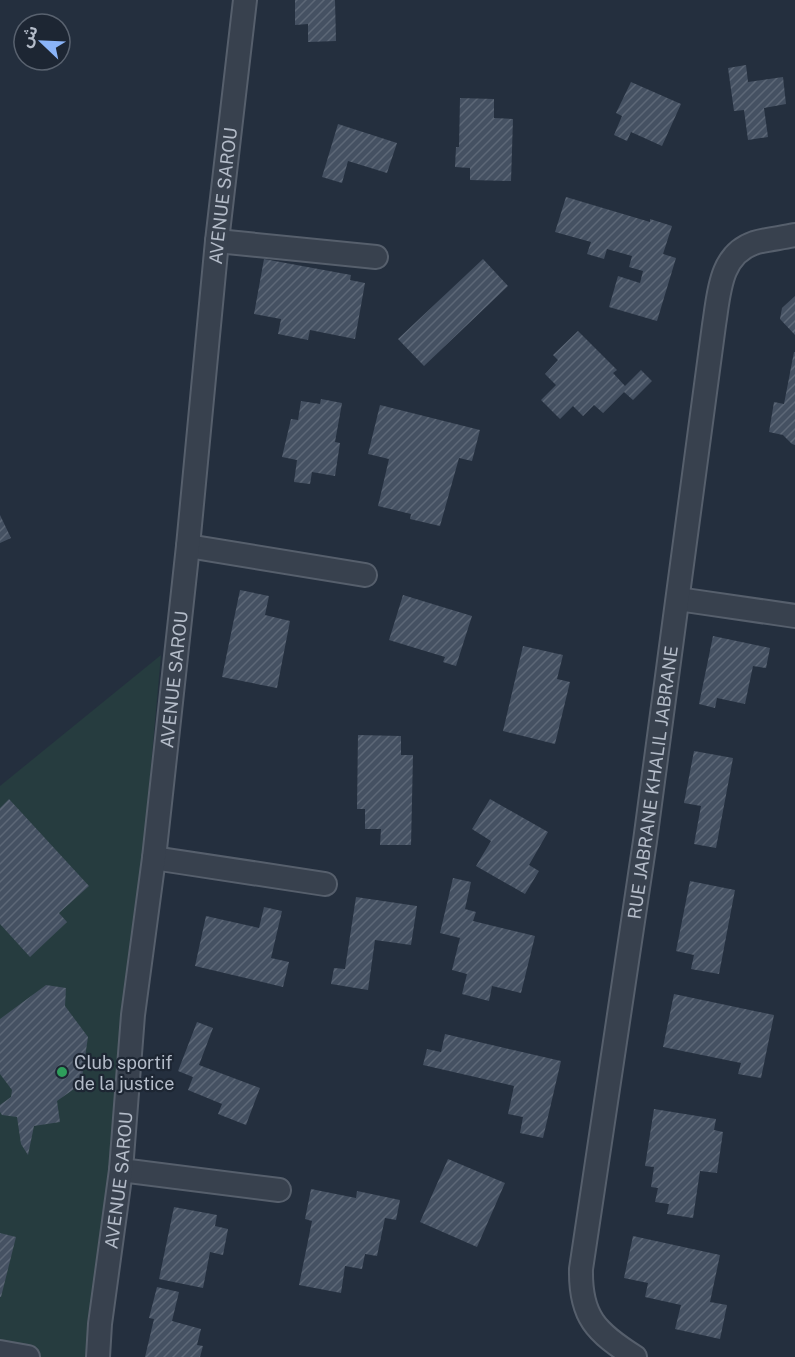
<svg xmlns="http://www.w3.org/2000/svg" width="795" height="1357" viewBox="0 0 795 1357" font-family="'Public Sans','Noto Sans Arabic',sans-serif">
<style>
.grass{fill:#263c3f}
.building{fill:url(#building-hatch)}
.lines{fill:none;stroke-linecap:round;stroke-linejoin:round}
.minor-casing{stroke:#565f6c;stroke-width:26}
.minor{stroke:#38414e;stroke-width:22}
.leisure-dot{fill:#2e9e5b;stroke:#1d2633;stroke-width:2}
.labels{text-anchor:middle;dominant-baseline:central;stroke-width:4.5;stroke-linejoin:round;paint-order:stroke}
.street-label{font-size:18px;fill:#b4bcc9;stroke:#1d2633}
.poi-label{font-size:18px;fill:#b4bcc9;stroke:#1d2633;text-anchor:start}
</style>
<defs>
<pattern id="building-hatch" width="6" height="6" patternUnits="userSpaceOnUse" patternTransform="scale(1.5)"><rect width="6" height="6" fill="#455162"/><path d="M-1 1l2-2M0 6l6-6M5 7l2-2" fill="none" stroke="#5d6877"/></pattern>
</defs>
<rect width="100%" height="100%" fill="#242f3e"/>
<path class="grass" d="M161 655 98 1357H0V786Z"/>
<path class="building" d="M295 0H335L336 41 308 42V24L295 25Z
M746 65 748 82 783 77 786 104 764 108 768 137 748 140 744 110 734 111 728 68Z
M631 82 681 104 662 146 631 132 627 141 614 135 622 116 616 113Z
M460 98 494 99V118L513 119 511 181 470 180V168L455 167 456 147H459Z
M338 124 397 143 387 173 348 161 342 183 322 177Z
M566 197 650 222V219L672 226 663 254 676 258 657 321 609 307 618 276 640 283 643 271 629 267 632 256 607 249 604 259 587 254 591 242 555 232Z
M264 259 351 275 350 280 365 283 355 339 310 330 308 340 278 334 281 319 254 314Z
M483 259 508 286 424 366 398 339Z
M795 296V335L780 319 782 308Z
M578 331 617 370 613 373 625 386 641 370 652 381 633 400 624 392 603 413 594 405 583 416 573 406 560 419 541 400 556 385 545 374 558 360 553 355Z
M794 352H795V445L792 444 783 435 769 432 774 402 784 404Z
M321 399 342 403 335 442 340 443 335 476 312 472 310 484 294 482 297 460 282 457 291 419 298 420 301 401 320 404Z
M380 405 480 430 472 461 459 458 440 526 410 519 411 514 378 506 389 459 368 454Z
M0 515 11 538 0 543Z
M240 590 269 596 265 615 290 621 277 688 222 677Z
M403 595 472 616 456 666 443 662 445 657 389 640Z
M713 636 770 648 766 668 753 666 745 704 717 698 715 708 699 704Z
M523 646 563 655 557 679 570 682 555 744 503 731Z
M358 735 401 736V755H413L411 845H380L381 829H365V809H357Z
M694 751 733 758 716 848 694 844 701 806 684 803Z
M9 799 89 886 59 913 67 922 30 957 0 924V808Z
M490 799 548 832 529 865 539 871 525 894 476 866 491 841 472 829Z
M453 878 471 882 465 909 476 912 473 921 535 936 521 993 492 986 489 1001 462 994 467 974 452 970 460 938 440 933Z
M690 881 735 890 719 974 691 969 694 955 676 951Z
M356 897 417 906 411 945 375 940 368 990 331 984 334 968 345 969Z
M264 907 282 911 271 958 289 962 283 987 195 966 206 916 259 928Z
M46 985 66 988 65 1006 88 1037 81 1084 57 1101 60 1122 34 1126 28 1155 21 1144 17 1117 2 1115 0 1112V1105L11 1097 12 1090 0 1074V1019Z
M674 994 774 1015 761 1078 738 1074 741 1063 663 1047Z
M197 1022 213 1028 199 1065 260 1088 246 1125 218 1114 222 1104 188 1090 193 1077 178 1071Z
M445 1034 561 1061 543 1138 520 1133 523 1117 508 1114 514 1086 423 1065 427 1049 441 1052Z
M654 1109 716 1119 714 1130 723 1132 717 1173 700 1171 693 1218 667 1214 669 1204 655 1202 658 1188 651 1187 654 1167 645 1166Z
M448 1159 505 1183 477 1247 420 1222Z
M311 1189 356 1198 357 1191 400 1200 396 1220 385 1218 377 1256 365 1254 362 1269 345 1266 341 1293 299 1285 312 1221 305 1219Z
M174 1207 217 1215 215 1226 228 1229 223 1255 210 1252 203 1288 159 1279Z
M0 1233 16 1237 1 1297H0Z
M633 1236 720 1255 710 1302 727 1305 720 1339 675 1329 681 1305 645 1297 648 1283 624 1278Z
M157 1287 179 1292 172 1321 201 1329 197 1345 203 1346 200 1357H145L154 1319 149 1318Z"/>
<g class="lines">
<defs>
<g id="minor">
<path d="M217 241 376 257"/>
<path d="M188 546 365 575"/>
<path d="M678 599 795 616"/>
<path d="M154 858 325 884"/>
<path d="M121 1170 279 1190"/>
<path d="M0 1352 28 1357"/>
<path id="s1" d="M98 1357 100 1324 121 1170 133 1015 154 858 188 546 217 241 245 0"/>
<path id="s2" d="M635 1357C596 1332 580 1317 581 1269L645 841 714 325C719 295 719 255 754 243 767 239 782 238 795 235"/>
</g>
</defs>
<use href="#minor" class="minor-casing"/>
<use href="#minor" class="minor"/>
</g>
<circle class="leisure-dot" cx="62" cy="1072" r="6"/>
<g class="labels">
<g class="street-label">
<text stroke="none"><textPath href="#s1" startOffset="1168">AVENUE SAROU</textPath></text>
<text stroke="none"><textPath href="#s1" startOffset="682">AVENUE SAROU</textPath></text>
<text stroke="none"><textPath href="#s2" startOffset="602">RUE JABRANE KHALIL JABRANE</textPath></text>
<text stroke="none"><textPath href="#s1" startOffset="178">AVENUE SAROU</textPath></text>
</g>
<g class="poi-label">
<text x="74" y="1062">Club sportif<tspan x="74" dy="21">de la justice</tspan></text>
</g>
</g>
<g transform="translate(42 42) rotate(293)"><circle r="28" fill="#1d2633" stroke="#59626f" stroke-width="1.5"/>
<path d="M0-4.5L10 22L0 15L-10 22Z" fill="#8ab4f8"/>
<text y="-9" font-size="16" font-weight="bold" text-anchor="middle" fill="#b4bcc9">ش</text>
</g>
</svg>
